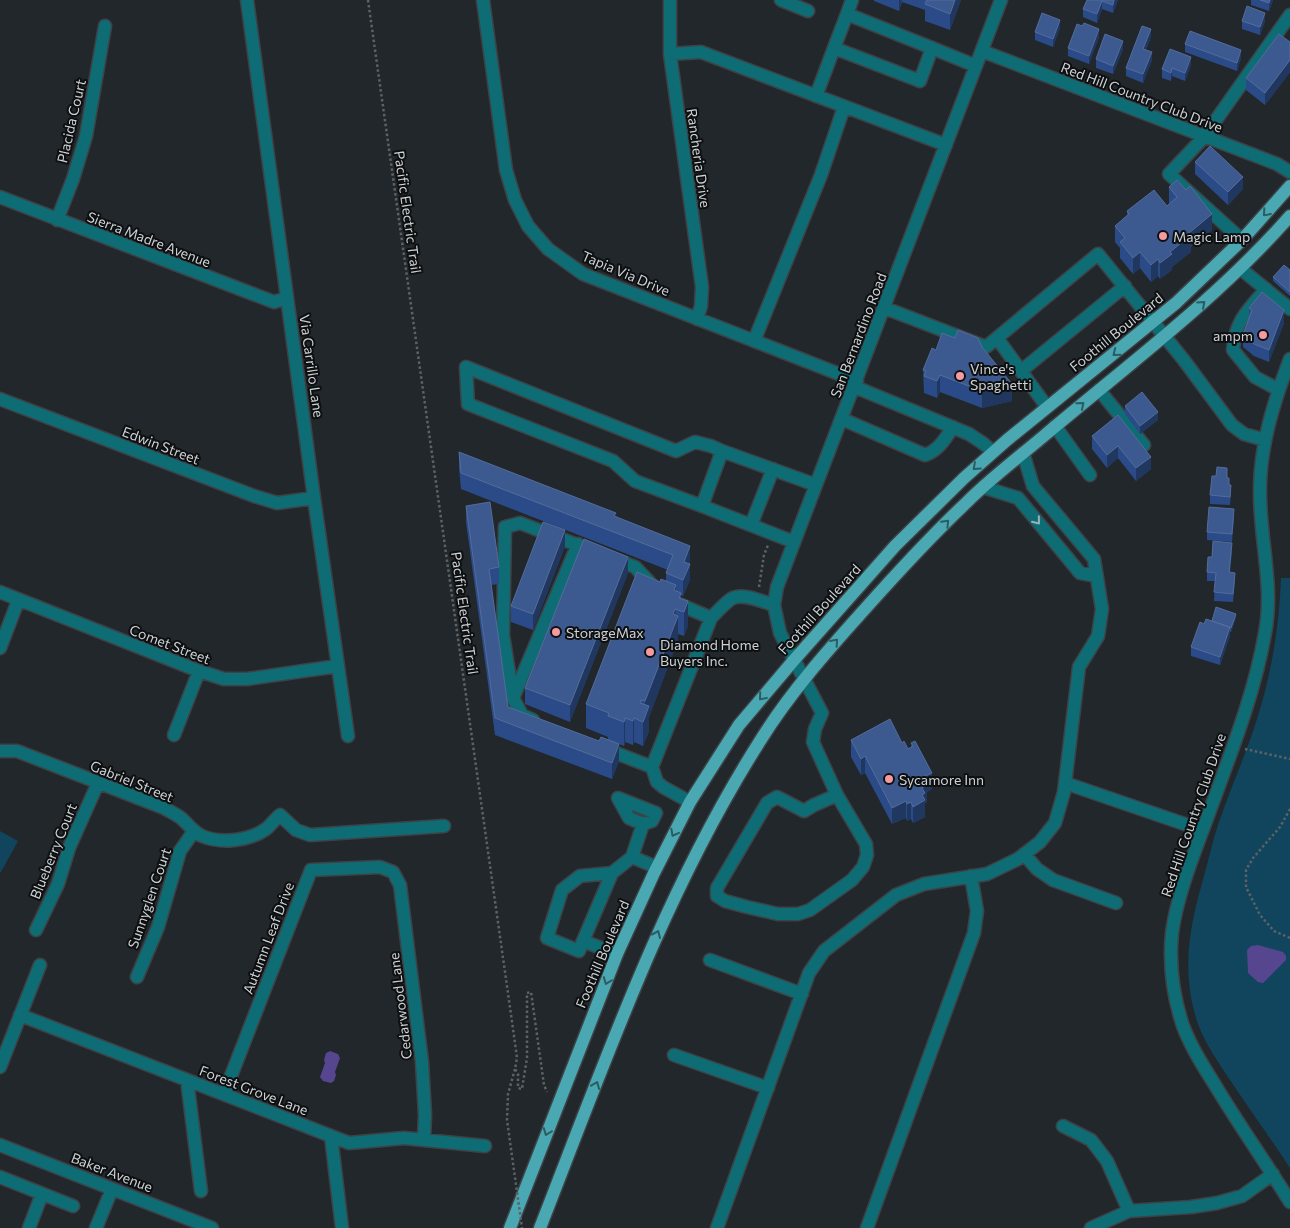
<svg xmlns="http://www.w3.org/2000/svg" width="1290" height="1228" viewBox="0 0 1290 1228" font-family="Commissioner,sans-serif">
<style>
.green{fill:#10455d}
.water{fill:#55468f}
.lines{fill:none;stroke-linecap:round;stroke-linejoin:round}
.minor-casing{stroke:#3d4246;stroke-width:15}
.major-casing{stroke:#3d4246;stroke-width:15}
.path{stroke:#5c6265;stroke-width:2.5;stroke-dasharray:2.5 2.5;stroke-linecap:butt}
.minor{stroke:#0e6c75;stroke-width:12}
.major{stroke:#49a8b2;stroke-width:12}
.path-bridge{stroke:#5c6265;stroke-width:2.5;stroke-dasharray:2.5 2.5;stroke-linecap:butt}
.wall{fill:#2b4b88}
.shaded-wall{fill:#20375f}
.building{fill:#3d5a90;stroke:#536c9b}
.oneway{stroke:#2b5c62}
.oneway2{stroke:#94b3b8}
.poi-dot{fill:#f49aa0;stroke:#0d0f11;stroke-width:2}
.labels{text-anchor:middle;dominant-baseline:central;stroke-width:4;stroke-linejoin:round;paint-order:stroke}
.street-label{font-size:14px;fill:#cdd2d4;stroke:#0d0f11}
.poi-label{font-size:14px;fill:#cdd2d4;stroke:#0d0f11;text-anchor:start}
</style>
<rect width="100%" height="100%" fill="#21272b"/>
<path class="green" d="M1281 578H1290V1168C1269 1136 1247 1106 1226 1074 1214 1056 1202 1038 1196 1018 1181 967 1190 925 1204 876 1209 858 1213 839 1219 822 1231 787 1246 754 1257 719 1272 672 1279 626 1281 578Z
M0 831 18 841 1 872H0Z"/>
<path class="water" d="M1258 945 1283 952 1286 956V960L1263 983 1258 982 1248 973 1247 950 1251 946Z
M330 1051 338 1054 340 1058 335 1072 336 1075 334 1081 331 1083 323 1081 320 1077 325 1063 324 1060 326 1053Z"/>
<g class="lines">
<defs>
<path id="minor" d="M247 0 314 498 348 736
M483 0 506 170 515 200 528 226 548 249 583 274 857 381
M670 0V54L702 287 701 306 697 319
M781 0 808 11
M847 14 852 0
M834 48 847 14 932 48
M982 51 1277 164 1290 172
M670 54 701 52 946 145
M816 96 834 48 920 81 932 48 976 66
M0 197 274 302 287 298
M57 220 73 179 86 136 105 26
M1242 240 1169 174 1204 137 1290 15
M1241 269 1290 309
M1266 289C1248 310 1235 321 1233 350L1255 377 1279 390
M885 308 986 347 1098 254 1183 359 1232 425 1244 434 1265 440
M997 338 1047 407
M754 341 821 175 844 107
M1290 359C1274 401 1259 448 1260 494 1260 540 1274 587 1265 633 1254 697 1228 760 1206 821 1193 856 1177 896 1172 933 1169 964 1173 996 1183 1026 1191 1047 1203 1066 1215 1085 1239 1125 1266 1163 1290 1202
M1021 371 1125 286
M855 387 969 434 984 444 993 452
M1099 390 1144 445
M0 399 254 496 277 503 314 498
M842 419 925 455C938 451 946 438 953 427
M1055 426 1090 475
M983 487 1018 498 1080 573 1096 576
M702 506 635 481 613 461 468 404 466 367 676 451 695 442 711 446 722 451
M751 525 773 469
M794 542 702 506 722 451 816 485
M0 592 199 671 224 679H247L338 666
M674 602 711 618C717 612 724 604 731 599 742 592 763 602 774 605
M0 648 18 601
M513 698 578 544
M533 720 522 715 513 698 503 635 505 527 520 523 635 567 654 587
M174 735 199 671
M603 748 652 767 657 782 663 787 690 802
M0 751H17L164 808C169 811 176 814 181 818 188 824 193 832 202 836 221 844 249 841 266 829 271 825 275 819 280 815L296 830 310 835 444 826
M652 767 711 618
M1065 783 1202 830
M837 795 814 805 804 811 777 797 767 803 717 888V896L725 901 747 907 778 914H798L810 910 852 880 863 867 867 855 866 844 837 795 813 742 815 729 822 713 780 633 774 605 777 587 1001 0
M1024 854 1037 869 1053 880 1116 903
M632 857 643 824 652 821 656 813 618 798 629 818 643 824
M36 930 58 884 69 848 98 783
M583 941 579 951 547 938 562 890 580 876 612 873
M617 954 583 941 612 873 632 857 656 867
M710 960 802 994
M137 977 158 927 180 851 194 831
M20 1015 349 1143 404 1138 485 1146
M674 1055 768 1088
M0 1067 40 965
M187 1080 201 1191
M224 1094 311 870 380 867 393 872 400 885 422 1062 425 1115 424 1139
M1063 1126 1091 1140 1107 1161 1129 1211
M331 1136 342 1228
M0 1145 212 1228
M0 1177 73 1206
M29 1228 42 1194
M96 1228 112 1189
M717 1228 809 973 824 951 896 895 924 884 987 874 1018 859 1040 842 1055 823 1064 792 1079 667 1098 636 1102 609 1094 559 1033 486 1023 453
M867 1228 974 933 977 911 971 876
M1091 1228 1129 1211 1191 1207 1217 1203 1242 1196 1273 1174"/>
<path id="major" d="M510 1228 617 954 654 873 690 802 739 725 794 660 895 546 964 478 1007 440 1176 303 1242 240 1290 186
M540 1228C605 1062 664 892 760 741 789 694 828 650 864 610 897 573 931 536 967 502 991 478 1019 457 1045 435 1129 364 1217 299 1290 216"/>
</defs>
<use href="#minor" class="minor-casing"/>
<use href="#major" class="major-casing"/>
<path class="path" d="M368 0 515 1043 517 1058 515 1069 518 1074V1088L522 1089 527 1058V993L531 992 544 1085 547 1092
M759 587 764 555 768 545
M1245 749 1290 759
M1290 809 1280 827 1253 858 1246 870V887L1260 915 1274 931 1290 938"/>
<use href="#minor" class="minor"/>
<use href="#major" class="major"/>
<path class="path-bridge" d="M515 1069 508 1094 507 1120 522 1228"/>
</g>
<path class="wall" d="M874 0H961L950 30 925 21V10L902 2 899 11 874 1Z
M1087 0H1118L1113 13 1102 9 1097 23 1083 17V9Z
M1251 0H1273L1269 11 1251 5Z
M1242 21H1265L1260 35 1242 29Z
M1060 28 1053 47 1035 40V32Z
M1099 37 1089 64 1068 56V48Z
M1151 37 1146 50 1152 60 1143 83 1126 76V68Z
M1290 42V72L1265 105 1246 90V78Z
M1185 44 1241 58 1237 71 1185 52Z
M1123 49 1113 74 1096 68V59Z
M1191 65 1185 81 1172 76 1171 81 1162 78V69Z
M1195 162 1243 189 1228 205 1195 174Z
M1169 187 1212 230 1191 247V252L1172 267V270L1160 279 1158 276 1151 282 1140 268 1133 274 1120 258V248L1115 242V226L1127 215V211L1167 206 1169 204Z
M1290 270V296L1273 281V277Z
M1249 308 1284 323 1269 362 1254 356 1243 347V335L1249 320Z
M936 350 1012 401 982 408 940 392 937 398 924 393 923 370Z
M1125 406 1158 420 1140 434 1125 414Z
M1118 415 1151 469 1136 481 1118 458 1107 468 1092 449V436Z
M459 452 616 516 690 562V580L683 596 681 595V599L688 626 684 636 678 634V640L649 717V731L643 746 634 742 633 745 625 742 624 746 619 744V761L612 779 495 735 466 522V506L499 567V584L491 585 508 707 599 741 608 740V737L586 728V704L666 581V573L668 570 461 489 459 468Z
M1227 478 1231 493 1230 505 1210 504V495Z
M1234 517 1232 542 1207 540V532Z
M565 546 533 630 511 622V606Z
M1232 551 1230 573 1235 581 1233 602 1214 601 1215 581H1207V572L1212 557Z
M628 573 570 722 525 704V688Z
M1236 618 1231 632H1230V636L1220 665 1191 656V647L1204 624 1212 621Z
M851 740 902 743 908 749 911 747V743L932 789 927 792V802L925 803V817L913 823 911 819 907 821 906 818 892 824 865 773 861 775 851 757Z"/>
<path class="shaded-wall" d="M899 0H902L899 11Z
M955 0H961L950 30V14Z
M1114 0H1118L1113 13V5Z
M1270 0H1273L1269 11V3Z
M1102 1V9L1097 23V14Z
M1265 13V21L1260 35V27Z
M1060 20V28L1053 47V39Z
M1099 29V37L1089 64V56Z
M1151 29V37L1143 57V49Z
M1123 41V49L1113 74V66Z
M1241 50V58L1237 71V63Z
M1152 52V60L1143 83V74Z
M1191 57V65L1185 81V73Z
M1290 60V72L1265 105V93Z
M1172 68V76L1171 81V73Z
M1243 177V189L1228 205V192Z
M1212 214V230L1191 247V252L1172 267V270L1160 279V263L1189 233Z
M1140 252V268L1133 274V258Z
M1158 259V276L1151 282V265Z
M1284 310V323L1269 362V350Z
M940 375V392L937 398V381Z
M1012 384V401L982 408V391Z
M1158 412V420L1140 434V426Z
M1118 446V458L1107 468V455Z
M1151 457V469L1136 481V468Z
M1234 509V517L1232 542V534Z
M565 530V546L533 630V614Z
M690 546V562L684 578V562Z
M628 557V573L570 722V705Z
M690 564V580L683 596V580Z
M676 585 675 623 678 616V640L649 717V731L643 746V722L645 715V701Z
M688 601V626L684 636V612Z
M1236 614V618L1231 632V628Z
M1230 627V636L1220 665V657Z
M625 718V742L624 746V722Z
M634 718V742L633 745V721Z
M619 744V761L612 779V763Z
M865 756V773L861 775V759Z
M932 773V789L927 792V802L925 803V817L913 823V807L923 777Z
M906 801V818L892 824V808Z
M911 802V819L907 821V804Z"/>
<path class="building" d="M927 0H955L950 14 925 4Z
M1087 0H1114L1113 5 1102 1 1097 14 1083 9Z
M1260 0H1270L1269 3Z
M1247 6 1265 13 1260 27 1242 21Z
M1042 13 1060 20 1053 39 1035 32Z
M1084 23 1099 29 1089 56 1068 48 1077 24 1082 26Z
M1142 26 1151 29 1143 49 1152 52 1143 74 1126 68Z
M1190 31 1241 50 1237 63 1185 44Z
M1105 34 1123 41 1113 66 1096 59Z
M1279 34 1290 42V60L1265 93 1246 78Z
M1170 49 1191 57 1185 73 1172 68 1171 73 1162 69Z
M1210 146 1243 177 1228 192 1195 162Z
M1177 180 1186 190 1190 186 1212 214 1189 233 1191 235 1170 252 1172 254 1160 263 1158 259 1151 265 1140 252 1133 258 1120 242 1125 238 1115 226 1129 214 1127 211 1154 190 1167 206 1177 197 1169 187Z
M1284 265 1290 270V292L1273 277Z
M1262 292 1284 310 1269 350 1254 344 1243 335 1252 310 1249 308Z
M958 330 978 338 982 347 1012 384 982 391 940 375 937 381 924 376 926 371 923 370 932 348 936 350 942 333 955 338Z
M1142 392 1158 412 1140 426 1125 406Z
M1118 415 1151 457 1136 468 1118 446 1107 455 1092 436Z
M459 452 616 513 614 516 690 546 684 562 690 564 683 580 666 573 673 555 461 473Z
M1217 467 1227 468V478H1229V485H1231L1230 497 1210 495 1212 476H1216Z
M490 502 499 567 489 569 508 707 599 741 601 737 619 744 612 763 495 718 466 506Z
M1209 507 1234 509 1232 534 1207 532Z
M543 522 565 530 533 614 511 606Z
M584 539 628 557 570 705 525 688Z
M1213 541 1232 543 1229 572 1235 573 1233 594 1214 592 1216 573 1207 572 1208 557H1212Z
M637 572 660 582 661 579 676 585 674 590 681 593 679 598 688 601 684 612 675 609 673 614 678 616 645 701 641 700 640 703 649 706 643 722 634 718 633 721 625 718 624 722 608 716 609 713 586 704Z
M1216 607 1236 614 1231 628 1212 621Z
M1206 619 1230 627 1220 657 1191 647 1200 622 1204 624Z
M890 719 902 743 904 741 908 749 913 746 911 743 915 741 932 773 923 777 927 785 922 788 925 793 922 795 925 800 913 807 911 802 907 804 906 801 892 808 865 756 861 759 851 740Z"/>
<defs><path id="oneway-chevron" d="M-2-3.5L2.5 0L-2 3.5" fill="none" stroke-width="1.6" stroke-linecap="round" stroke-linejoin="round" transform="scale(1.25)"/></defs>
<g class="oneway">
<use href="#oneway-chevron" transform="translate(1266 213) rotate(131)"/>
<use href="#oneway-chevron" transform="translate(1202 304) rotate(-42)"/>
<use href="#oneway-chevron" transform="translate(1116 353) rotate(141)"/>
<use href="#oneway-chevron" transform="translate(1081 405) rotate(-40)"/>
<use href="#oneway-chevron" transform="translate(976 467) rotate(138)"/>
<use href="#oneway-chevron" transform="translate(946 523) rotate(-46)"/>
<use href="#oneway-chevron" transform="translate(835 642) rotate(-49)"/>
<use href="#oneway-chevron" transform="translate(762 697) rotate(130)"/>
<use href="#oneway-chevron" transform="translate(674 833) rotate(118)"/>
<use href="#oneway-chevron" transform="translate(657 934) rotate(-66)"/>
<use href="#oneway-chevron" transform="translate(607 981) rotate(111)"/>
<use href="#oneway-chevron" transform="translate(596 1085) rotate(-68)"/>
<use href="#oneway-chevron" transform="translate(547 1132) rotate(111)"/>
</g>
<use class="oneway2" href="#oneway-chevron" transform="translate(1037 521) rotate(51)"/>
<g class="poi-dot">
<circle cx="1163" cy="236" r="5"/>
<circle cx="1263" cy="335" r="5"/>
<circle cx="960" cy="376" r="5"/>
<circle cx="556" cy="632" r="5"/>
<circle cx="650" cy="652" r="5"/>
<circle cx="889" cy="779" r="5"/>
</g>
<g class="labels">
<g class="street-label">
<text transform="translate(1142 97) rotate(21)">Red Hill Country Club Drive</text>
<text transform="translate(71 121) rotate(-77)">Placida Court</text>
<text transform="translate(699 158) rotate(82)">Rancheria Drive</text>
<text transform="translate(408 212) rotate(82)">Pacific Electric Trail</text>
<text transform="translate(149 239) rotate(21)">Sierra Madre Avenue</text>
<text transform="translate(626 273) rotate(23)">Tapia Via Drive</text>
<text transform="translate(1116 332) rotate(-39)">Foothill Boulevard</text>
<text transform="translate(858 335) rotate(-69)">San Bernardino Road</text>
<text transform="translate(312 366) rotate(82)">Via Carrillo Lane</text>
<text transform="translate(161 445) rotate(21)">Edwin Street</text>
<text transform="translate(819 609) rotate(-48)">Foothill Boulevard</text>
<text transform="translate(465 613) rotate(82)">Pacific Electric Trail</text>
<text transform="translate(170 644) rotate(21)">Comet Street</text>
<text transform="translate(132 781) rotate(22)">Gabriel Street</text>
<text transform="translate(1193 815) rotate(-71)">Red Hill Country Club Drive</text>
<text transform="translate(53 851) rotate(-68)">Blueberry Court</text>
<text transform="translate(149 898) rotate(-71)">Sunnyglen Court</text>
<text transform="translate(268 938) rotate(-69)">Autumn Leaf Drive</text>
<text transform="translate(602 954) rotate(-67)">Foothill Boulevard</text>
<text transform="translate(400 1006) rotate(-97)">Cedarwood Lane</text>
<text transform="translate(254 1090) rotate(21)">Forest Grove Lane</text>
<text transform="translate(112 1172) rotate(21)">Baker Avenue</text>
</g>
<g class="poi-label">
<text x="1173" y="236">Magic Lamp</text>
<text x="1253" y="335" text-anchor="end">ampm</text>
<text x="970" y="368">Vince's<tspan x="970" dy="16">Spaghetti</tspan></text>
<text x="566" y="632">StorageMax</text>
<text x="660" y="644">Diamond Home<tspan x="660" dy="16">Buyers Inc.</tspan></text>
<text x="899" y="779">Sycamore Inn</text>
</g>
</g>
</svg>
